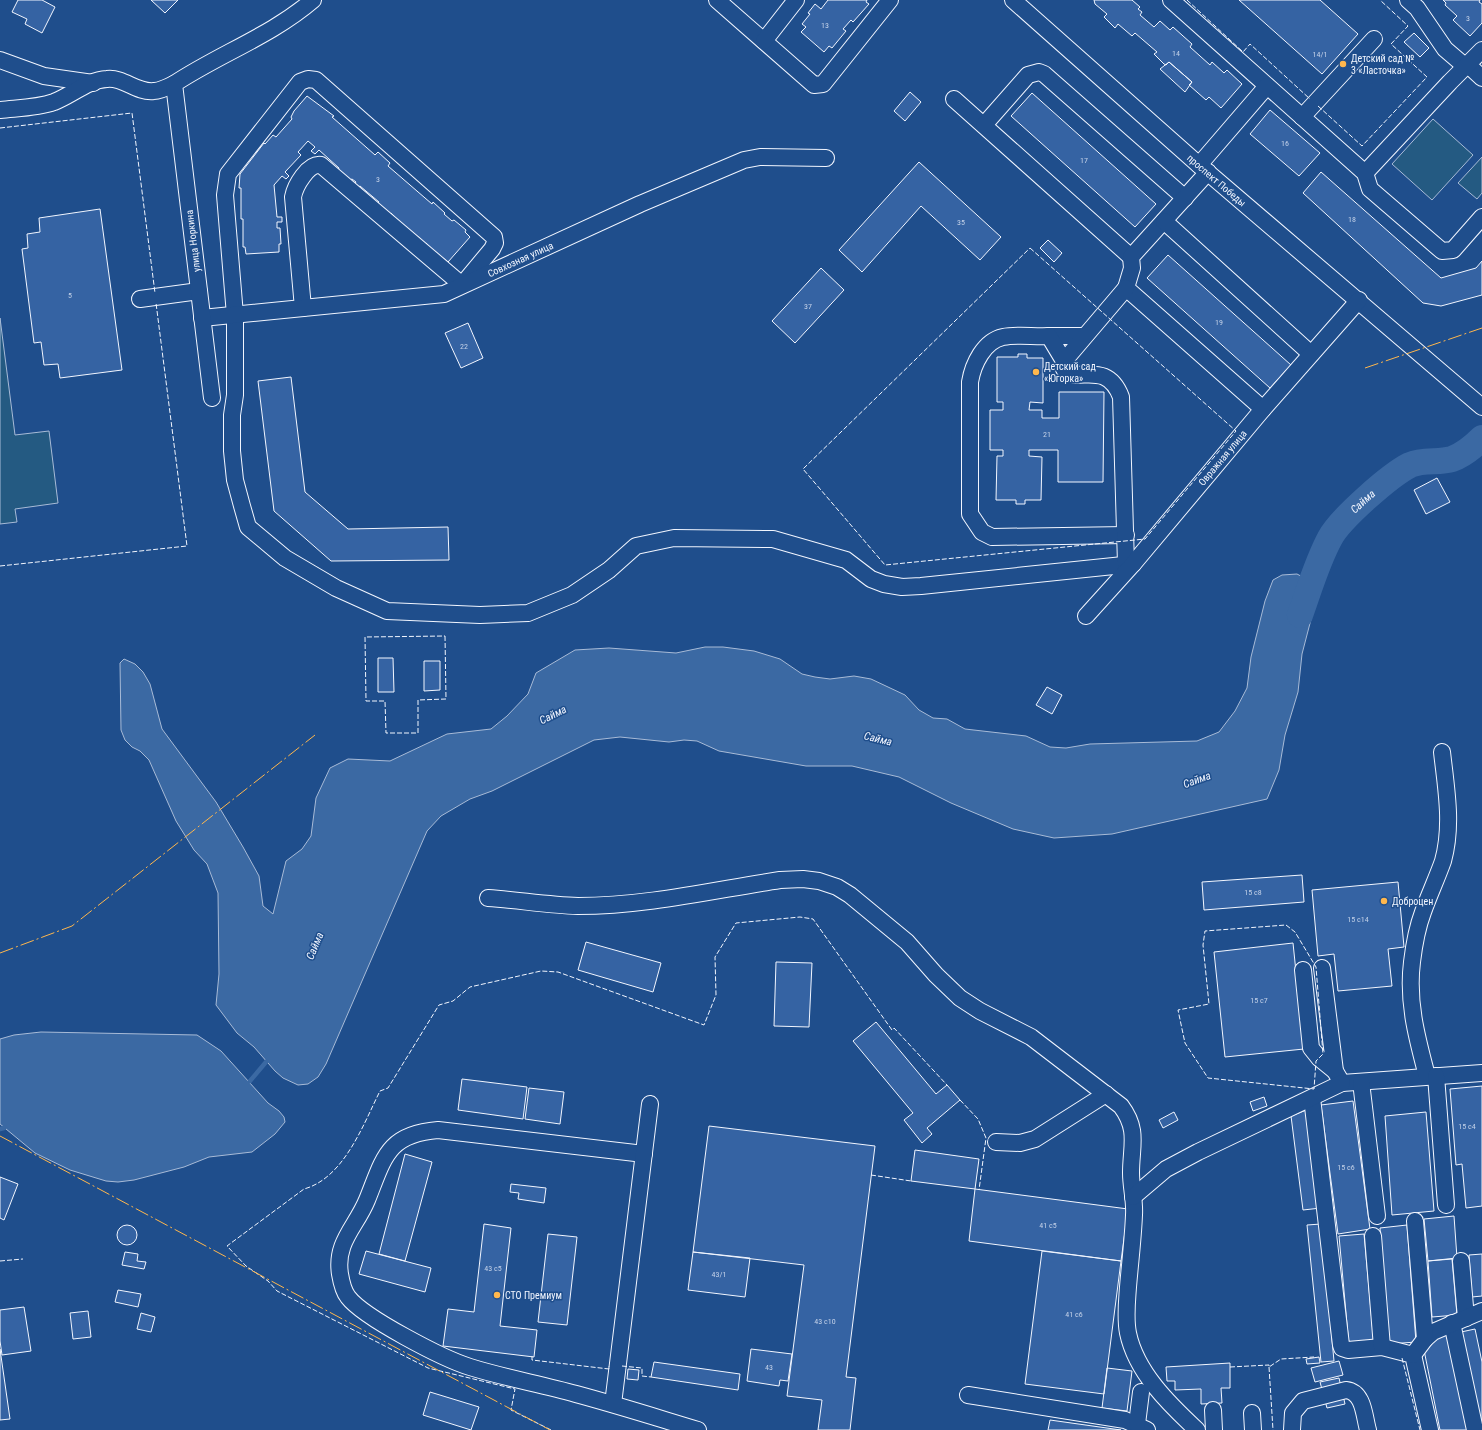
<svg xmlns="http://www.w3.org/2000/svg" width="1482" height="1430" viewBox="0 0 1482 1430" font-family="'Roboto Condensed',sans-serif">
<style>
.green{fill:#245a82;stroke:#a8bbd7}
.water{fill:#3b69a3;stroke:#a8bbd7}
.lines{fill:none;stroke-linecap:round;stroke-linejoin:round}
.stream{stroke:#3b69a3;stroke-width:4.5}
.river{stroke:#3b69a3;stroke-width:26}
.building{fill:#3563a3;stroke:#f2f6ff}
.minor-casing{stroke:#f2f6ff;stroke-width:18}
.minor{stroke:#1f4e8c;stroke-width:16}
.fence{stroke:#f2f6ff;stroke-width:1;stroke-dasharray:5 2;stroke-linecap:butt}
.power{stroke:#ffb74d;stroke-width:1;stroke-dasharray:14 3 2 3;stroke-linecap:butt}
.poi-dot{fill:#ffb74d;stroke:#1f4e8c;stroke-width:1.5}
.labels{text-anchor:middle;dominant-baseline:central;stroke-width:3;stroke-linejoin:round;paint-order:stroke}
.number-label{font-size:8px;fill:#c3d1e8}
.poi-label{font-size:10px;fill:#f2f6ff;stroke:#1f4e8c;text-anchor:start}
.street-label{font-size:10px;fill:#f2f6ff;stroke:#1f4e8c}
.water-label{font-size:11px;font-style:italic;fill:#f2f6ff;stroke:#1f4e8c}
</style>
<rect width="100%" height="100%" fill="#1f4e8c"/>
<path class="green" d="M1433 119 1473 155 1432 200 1392 164Z
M1482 157V193L1477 199 1458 183Z
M0 318 15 435 49 431 58 503 15 509 17 522 0 524Z"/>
<path class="water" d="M1297 574 1312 582 1316 590 1315 604 1302 654 1298 692 1285 735 1279 770 1267 799 1112 834 1054 838 1013 829 951 803 899 777 852 766H806L719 751 697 741 684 740 669 742 620 737 594 740 492 791 470 799 441 816 427 831 326 1064 318 1077 308 1084 298 1085 283 1078 275 1071 254 1047 237 1033 216 1005 219 974 218 893 207 864 194 850 176 821 149 760 140 751 132 747 125 740 121 730 120 663 124 659 135 664 143 672 150 684 162 729 216 802 243 847 259 876 263 906 273 914 286 861 302 849 311 836 316 798 330 768 348 759 390 761 447 734 491 729 507 716 528 694 536 673 575 650 609 648 676 653 705 647H723L754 651 780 659 802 674 815 677 830 679 854 676 871 679 905 695 919 710 933 718 947 719 965 729 1026 736 1050 747 1066 748 1090 744 1197 741 1219 732 1235 711 1247 688 1251 657 1265 601 1273 580 1282 575Z
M41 1032 197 1035 221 1051 268 1103 279 1111 284 1117 285 1122 275 1134 252 1152 209 1157 184 1167 134 1180 118 1182 106 1181 70 1170 35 1153 0 1124V1039L14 1035Z"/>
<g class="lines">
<path class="stream" d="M250 1081 266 1062
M0 1129 4 1128"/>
<path class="river" id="s1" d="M1300 615C1309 590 1317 562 1330 538 1340 519 1390 475 1410 465 1423 459 1439 463 1452 459 1463 455 1474 446 1482 438"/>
</g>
<path class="building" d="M18 0H42L55 7 42 33 25 24 27 19 12 12Z
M151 0H178L165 13Z
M828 0H867L866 2 869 4 853 22 851 20 843 29 846 31 832 48 829 46 824 52 801 32 806 27 802 24 810 14 808 13 815 4 821 9Z
M1094 0H1132L1140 7 1138 9 1142 12 1140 15 1154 27 1160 21 1170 30 1173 27 1192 44 1190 47 1210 65 1212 62 1224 73 1227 70 1242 84 1221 108 1209 97 1206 100 1189 85 1192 82 1169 62 1166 65 1164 64 1154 54 1157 52 1135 33 1132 36 1118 24 1115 28 1104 17 1107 14 1095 4Z
M1239 0H1320L1358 34 1322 74Z
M1443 0H1480L1479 2 1482 4V23L1470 36 1453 20 1457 16 1445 5 1446 3Z
M1414 33 1429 48 1420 57 1404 42Z
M1169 62 1192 82 1185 92 1160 69Z
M910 92 921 102 905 121 894 111Z
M1032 93 1156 204 1135 227 1011 116Z
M307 96 334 116 332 117 375 155 378 152 390 163 388 166 432 204 433 202 445 213 444 214 452 221 454 220 466 230 465 232 470 237 448 262 443 258 441 259 429 248 430 247 426 243 423 247 419 244 422 240 394 218 395 217 391 213 390 215 377 204 379 202 360 186 356 189 353 186 356 182 352 179 350 180 338 170 339 168 319 150 315 154 311 151 315 147 308 141 298 152 301 155 285 172 289 176 286 179 282 176 274 185 277 217H282V222H277V228H280L281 244H279V252L246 254 245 247H243V219H241V188H239L240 174 264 143 265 144 273 135 276 137 292 119 291 117 294 111Z
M1270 110 1320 153 1299 176 1250 134Z
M919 162 1001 237 980 260 921 206 862 272 839 250Z
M1321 172 1441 278 1476 268 1482 261V295L1441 306 1423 303 1303 193Z
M100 209 122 370 60 378 58 364 44 365 41 342 34 343 22 249 28 248 27 234 40 232 39 218Z
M1048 240 1062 253 1054 262 1040 248Z
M1168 255 1291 365 1270 388 1147 278Z
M821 268 844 290 795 343 772 321Z
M468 323 483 358 461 368 445 333Z
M1018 354H1027V358H1043V403L1030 402 1029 410H1042V418H1059V392H1104L1103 482H1058V450H1029V456L1042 457 1041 500H1025V504H1016V500H996L997 456H1003V450H990V410H1003V402H997V357H1018Z
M291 377 305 492 348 529 448 527 449 560 331 561 274 511 258 381Z
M1437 478 1450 502 1426 514 1414 490Z
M378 658H393L394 692H378Z
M424 661H440V690L424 691Z
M1047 687 1062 695 1052 714 1036 705Z
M1302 875 1304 902 1204 910 1202 882Z
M1398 882 1404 947 1388 949 1392 986 1338 991 1334 954 1318 956 1312 890Z
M586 942 661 963 653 992 578 970Z
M1293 943 1304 1049 1225 1057 1214 952Z
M776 962 812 963 809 1027 774 1026Z
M876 1022 936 1094 947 1085 960 1100 927 1128 932 1134 922 1143 904 1120 913 1113 853 1041Z
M462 1079 527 1087 523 1119 458 1110Z
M1482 1086V1206L1466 1208 1462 1164 1456 1165 1450 1089Z
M529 1088 564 1092 560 1124 525 1119Z
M1264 1097 1267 1106 1253 1111 1250 1102Z
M1353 1101 1370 1229 1338 1234 1321 1105Z
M1309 1109 1321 1208 1303 1210 1291 1116Z
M1174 1112 1178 1120 1163 1128 1159 1120Z
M1426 1112 1434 1211 1392 1215 1385 1116Z
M709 1126 875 1146 846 1377 856 1378 850 1430H818L822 1400 787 1396 804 1265 693 1252Z
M915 1150 979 1159 975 1189 911 1181Z
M405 1154 432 1162 405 1261 379 1254Z
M0 1177 18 1184 4 1220 0 1218Z
M511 1184 546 1188 544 1203 518 1199 519 1193 510 1192Z
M975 1189 1128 1209 1121 1261 969 1241Z
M1454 1216 1457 1258 1428 1261 1424 1219Z
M484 1224 511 1228 500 1326 537 1330 534 1357 443 1346 448 1309 474 1312Z
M1321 1224 1334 1361 1321 1362 1307 1225Z
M117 1235a10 10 0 1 1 20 0a10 10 0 1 1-20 0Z
M1407 1225 1416 1342 1389 1344 1380 1228Z
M548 1234 577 1237 567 1325 538 1322Z
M1364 1234 1374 1344 1349 1346 1339 1236Z
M366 1251 431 1268 425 1292 359 1274Z
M1042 1251 1121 1261 1104 1394 1025 1384Z
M125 1252 138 1254 137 1261 146 1262 144 1269 122 1265Z
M693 1252 750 1258 745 1297 688 1290Z
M1482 1254V1296L1472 1297 1469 1255Z
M1452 1259 1457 1315 1432 1317 1428 1261Z
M118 1290 141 1294 138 1307 115 1302Z
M24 1307 31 1351 2 1355 0 1341V1310Z
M88 1311 91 1337 73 1339 70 1313Z
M141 1313 155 1317 151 1332 137 1329Z
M1475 1329 1482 1362V1424H1480L1461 1332Z
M1448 1335 1467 1430H1440L1424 1350 1434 1338Z
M0 1349 10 1419 0 1420Z
M751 1349 792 1354 788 1381 780 1380 779 1386 747 1381Z
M1319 1357 1320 1363 1307 1364 1306 1359Z
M1339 1361 1343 1375 1315 1382 1311 1368Z
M654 1362 740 1374 738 1390 651 1377Z
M1230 1363V1388H1221L1222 1403 1201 1404V1389L1175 1390V1381H1167L1166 1367Z
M1107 1368 1132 1371 1127 1411 1102 1408Z
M628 1369 639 1370 638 1380 627 1379Z
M1339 1378 1345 1404 1327 1408 1320 1382Z
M430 1392 479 1407 471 1430 423 1415Z
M1050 1420 1121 1430H1048Z"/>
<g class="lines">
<defs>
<g id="minor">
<path d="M717 0 814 85 823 84 890 0"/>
<path id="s2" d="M1013 0 1199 165 1482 407"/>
<path d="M1171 0 1365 173 1370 189 1442 251 1453 250 1482 217"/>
<path d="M1408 0 1417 8 1445 49 1466 67"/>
<path d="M764 41 796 0"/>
<path d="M0 60 44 76 93 83"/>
<path d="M1468 65 1482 78"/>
<path d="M954 99 1131 257"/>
<path d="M0 110C18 108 37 108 54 102 72 95 88 80 107 79 124 77 136 93 154 91 160 91 168 87 174 84"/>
<path d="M1302 117 1374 39"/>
<path d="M984 125 1028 75 1039 72 1044 74 1185 198"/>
<path d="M1199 165 1267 86"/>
<path d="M1208 172 1131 257 1132 268 1126 288 1263 409"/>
<path d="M1365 173 1450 82 1482 50"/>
<path d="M1164 221 1311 354"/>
<path d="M140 299 199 291"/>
<path d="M303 308 293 197C295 186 308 163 321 165L462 285 492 249 495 243 494 237 316 80 308 79 300 82 228 174 225 195 235 315V395L232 415V451L235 480 242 506 248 527 285 558 336 588 387 611 480 615 528 613 572 595 609 570 636 546 674 538 773 539 846 560 871 579 884 584 902 587 921 586 1133 564"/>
<path id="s3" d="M202 318 444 294 640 204 744 160 760 157 826 158"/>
<path d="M1049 336H1084"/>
<path d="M1064 361 1049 336C1035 337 1017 334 1003 337 984 341 973 364 970 382V514L982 532 992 537 1126 535"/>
<path d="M212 398 174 84C219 54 271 36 313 0"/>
<path d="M1126 564 1121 397C1106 358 1075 385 1064 369V361L1126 288"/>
<path id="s4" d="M1086 616 1133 564 1263 409 1359 300"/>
<path d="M488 898C518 900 548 905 578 906 646 906 714 890 780 880L803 879 819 881 837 887 850 895 907 942 936 975 960 998 980 1011 1031 1037 1121 1106C1139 1130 1131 1146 1131 1173 1131 1187 1135 1201 1134 1215 1133 1239 1130 1263 1128 1287 1127 1302 1125 1318 1128 1333 1136 1372 1169 1404 1197 1430"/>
<path d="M1322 968 1335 1071 1342 1083 1482 1073"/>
<path d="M1303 970 1311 1048 1319 1058 1335 1071"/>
<path d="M1427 1076C1417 1038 1407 1002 1412 962 1414 945 1417 928 1423 912 1429 895 1437 878 1443 861 1453 825 1446 788 1442 752"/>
<path d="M1436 1076 1446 1205"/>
<path d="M1361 1082 1377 1216"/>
<path d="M1312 1098 1341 1345 1342 1348 1348 1350 1382 1347 1413 1355 1430 1430"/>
<path d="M996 1142 1020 1143 1035 1139 1106 1094"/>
<path d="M644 1154 438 1130C387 1134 384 1158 367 1200 356 1227 335 1242 340 1274 341 1280 344 1292 348 1297 364 1318 444 1359 470 1367 505 1378 541 1384 576 1394 617 1405 658 1418 698 1430"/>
<path d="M1133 1197 1166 1169 1198 1152 1342 1083"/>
<path d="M1373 1236 1382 1347"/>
<path d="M1461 1261 1466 1318"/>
<path d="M1452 1323 1475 1430"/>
<path d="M1425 1339 1433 1332 1482 1311"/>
<path d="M1413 1355 1425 1339 1415 1221"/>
<path d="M968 1395 1125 1420 1147 1430"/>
<path d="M613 1404 650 1104"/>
<path d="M1213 1410 1214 1430"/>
<path d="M1252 1413 1253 1430"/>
<path d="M1137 1424 1141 1392"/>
<path d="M1292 1430 1293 1413 1303 1401 1346 1390C1364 1392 1364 1416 1368 1430"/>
</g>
</defs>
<use href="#minor" class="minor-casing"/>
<use href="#minor" class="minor"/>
<path class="fence" d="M1187 0 1243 52 1250 44 1310 99
M1318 106 1362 146 1427 77 1391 44 1408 26 1380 0
M0 128 132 113 155 293
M1030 248 1236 431 1145 539 885 565 803 469Z
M0 566 187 546 156 303
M445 636 446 699 418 700V733H386L385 701H366L365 637Z
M1286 925 1295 932 1316 967 1323 1054 1316 1061 1314 1089 1208 1078 1185 1043 1178 1010 1209 1004 1203 945 1205 931Z
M960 1100 978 1119 986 1138 979 1190
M871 1175 911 1181
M0 1261 23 1259
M532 1356V1360L609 1369V1366
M1402 1358 1420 1430
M622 1366 642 1368V1376L651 1377
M1230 1367 1269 1365V1367L1281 1359 1314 1357
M1269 1367 1273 1430
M551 1430 511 1410 515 1389 428 1368 277 1291 268 1281 246 1266 227 1246 304 1189C344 1178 363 1125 380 1091L388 1088 439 1005 453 1001 470 987 541 971 558 972 704 1025 716 995 715 957 736 923 800 917 813 919 892 1030 894 1028 947 1085"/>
<path class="power" d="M1365 368 1482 328
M0 953 72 926 315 735
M0 1136 550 1430"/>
</g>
<g class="poi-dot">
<circle cx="1343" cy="64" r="4"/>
<circle cx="1036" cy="372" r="4"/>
<circle cx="1384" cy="901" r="4"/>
<circle cx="497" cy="1295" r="4"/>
</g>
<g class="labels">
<g class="number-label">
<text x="1468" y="18">3</text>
<text x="825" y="25">13</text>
<text x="1176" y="53">14</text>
<text x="1320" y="54">14/1</text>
<text x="1285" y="143">16</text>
<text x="1084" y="160">17</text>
<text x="378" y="179">3</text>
<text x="1352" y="219">18</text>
<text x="961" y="222">35</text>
<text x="70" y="295">5</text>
<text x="808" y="306">37</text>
<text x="1219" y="322">19</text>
<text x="464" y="346">22</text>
<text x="1047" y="434">21</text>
<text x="1253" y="892">15 с8</text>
<text x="1358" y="919">15 с14</text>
<text x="1259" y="1000">15 с7</text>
<text x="1467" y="1126">15 с4</text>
<text x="1346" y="1167">15 с6</text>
<text x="1048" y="1225">41 с5</text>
<text x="493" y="1268">43 с5</text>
<text x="719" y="1274">43/1</text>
<text x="1074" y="1314">41 с6</text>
<text x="825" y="1321">43 с10</text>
<text x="769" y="1367">43</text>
</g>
<g class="poi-label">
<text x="1351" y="58">Детский сад №<tspan x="1351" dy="12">3 «Ласточка»</tspan></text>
<text x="1044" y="366">Детский сад<tspan x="1044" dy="12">«Югорка»</tspan></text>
<text x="1392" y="901">Доброцен</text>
<text x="505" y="1295">СТО Премиум</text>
</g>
<g class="street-label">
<text stroke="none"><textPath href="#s2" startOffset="272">проспект Победы</textPath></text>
<text transform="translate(193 241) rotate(-97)">улица Норкина</text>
<text stroke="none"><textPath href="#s3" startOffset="327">Совхозная улица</textPath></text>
<text stroke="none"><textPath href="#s4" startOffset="209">Овражная улица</textPath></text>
</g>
<g class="water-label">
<text stroke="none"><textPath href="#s1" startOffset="132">Сайма</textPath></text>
<text transform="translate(553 715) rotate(-27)">Сайма</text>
<text transform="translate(878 739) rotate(14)">Сайма</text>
<text transform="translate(1197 780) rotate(-20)">Сайма</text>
<text transform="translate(315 946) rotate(-67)">Сайма</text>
</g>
</g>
</svg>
